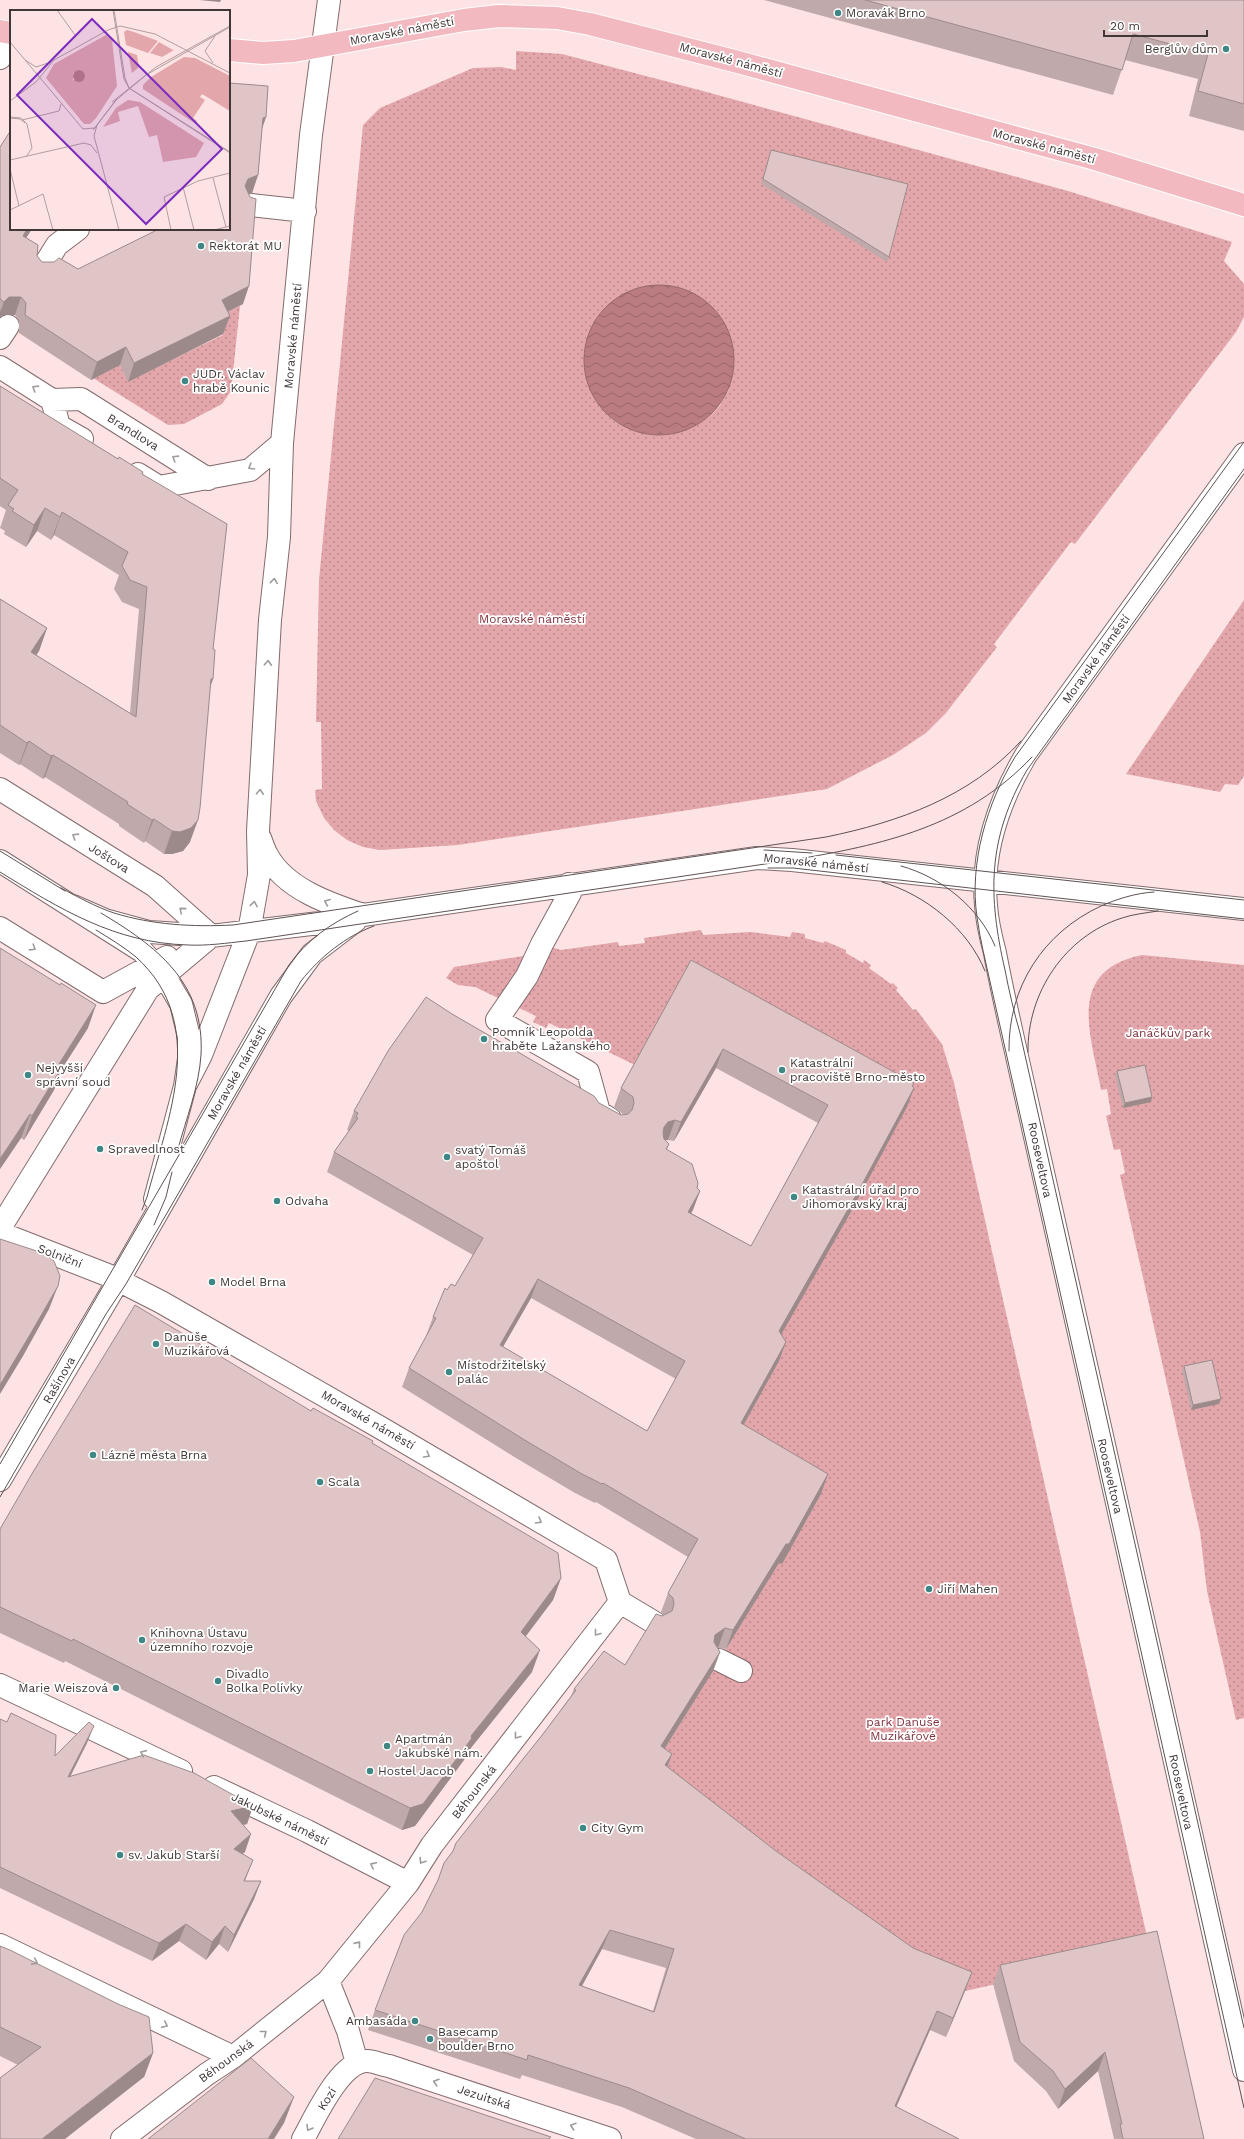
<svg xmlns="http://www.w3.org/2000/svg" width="1244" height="2139" viewBox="0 0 1244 2139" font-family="'Work Sans',sans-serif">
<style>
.grass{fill:url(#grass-dots);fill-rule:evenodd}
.water{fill:url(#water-waves);stroke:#96676b}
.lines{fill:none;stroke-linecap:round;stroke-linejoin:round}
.minor-casing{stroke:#826b6d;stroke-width:24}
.major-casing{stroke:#fff;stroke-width:24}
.minor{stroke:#fff;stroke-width:22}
.major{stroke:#f2bac0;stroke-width:22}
.tram{stroke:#5f5252;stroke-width:1}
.wall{fill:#c0a9aa;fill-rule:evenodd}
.shaded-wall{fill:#9c8a8b}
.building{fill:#dfc5c6;stroke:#9c8a8b;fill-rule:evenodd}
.oneway{stroke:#a09b9b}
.poi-dot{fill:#3e8785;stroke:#fff;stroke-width:1.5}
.labels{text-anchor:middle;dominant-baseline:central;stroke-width:3.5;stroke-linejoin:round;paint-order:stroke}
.poi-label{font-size:12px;fill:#413737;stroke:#fff;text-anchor:start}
.street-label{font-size:12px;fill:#413737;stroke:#fff}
.park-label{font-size:12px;fill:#81333e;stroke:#fff}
.inset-road{fill:none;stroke:#b29e9f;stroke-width:1}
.view{fill:#7b2cbf;fill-opacity:0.15;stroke:#7b2cbf;stroke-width:2}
.inset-edge{fill:none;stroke:#413737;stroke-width:2}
</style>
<defs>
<pattern id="grass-dots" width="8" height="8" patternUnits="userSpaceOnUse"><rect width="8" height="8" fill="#e3a6ab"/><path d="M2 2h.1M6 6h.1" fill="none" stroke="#ba888c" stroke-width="1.8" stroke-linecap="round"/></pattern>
<pattern id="water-waves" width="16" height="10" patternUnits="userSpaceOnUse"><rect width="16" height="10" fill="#ba7c81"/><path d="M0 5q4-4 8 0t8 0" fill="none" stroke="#99666a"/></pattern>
</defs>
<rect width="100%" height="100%" fill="#fee3e4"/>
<path class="grass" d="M516 51 562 54 703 91 1068 191 1232 242 1224 261 1244 284V317L1236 332 1075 544 1071 542 994 644 997 647 946 713 926 733 893 755 827 789 458 845 380 850 363 847 347 840 334 830 324 818 316 801 315 790 322 789 321 722H316L319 580 363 125 380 108 473 68 501 67 516 70ZM729 389C725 396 722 404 716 410 689 438 649 443 616 422 610 418 604 411 599 406Z
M240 306 231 391 222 404 184 424 168 425 93 378 120 365 128 381 223 335 215 318Z
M1244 600V776L1238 785 1225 784 1220 792 1126 774Z
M701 930 703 935 751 932 790 937 792 932 805 934V938L823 943 825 941 846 950V953L863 963 864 960 871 965 869 968 891 984 893 983 898 988 896 990 913 1010 916 1009 942 1044 954 1083 1150 1950 965 1991 906 1967 654 1765 779 1563H782L821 1494 734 1442 770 1354 851 1210 822 1055 637 1066 549 1023 546 1028 533 1022 536 1016 475 987 458 985 446 978 454 967 523 956 536 948 547 946 561 950 618 942 619 946 645 943 644 938Z
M1142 955 1244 965V1718L1236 1720 1207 1591 1200 1532 1120 1175 1125 1173 1120 1149 1114 1150 1106 1116 1111 1114 1107 1089 1101 1090C1091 1034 1065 971 1142 955Z"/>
<path class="water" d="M584 360a75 75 0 1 1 150 0a75 75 0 1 1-150 0Z"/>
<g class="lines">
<defs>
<path id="minor" d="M0 58 11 40
M251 205 305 211
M42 269 57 245 78 229
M0 338 8 326
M0 367 52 400 81 399 208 479
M52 400 59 426 82 439
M1244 454 1026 755C999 801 981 851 986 905 987 922 991 938 995 953 1000 980 1006 1007 1012 1034L1244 2070
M138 474 159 487 250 470 282 443
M0 789 155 886 211 936
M260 838C262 843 264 850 267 855 285 889 330 904 363 915
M0 861 142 951 164 975 181 1004 189 1037V1059L185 1086 155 1199
M569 884 570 893 542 944 527 976 497 1020 588 1072 599 1112 610 1119
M73 906 105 920 149 932 211 936 336 921 363 915 757 858 792 860 1244 909
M0 928 103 992 167 957
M185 1086 201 1055 249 932 259 875 258 831 270 620 279 537 282 443 311 135 329 0
M0 1228 148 989 211 936
M0 1233 110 1276 161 1302 381 1428 606 1560 620 1602
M0 1480 118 1281 281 996 312 954 355 921
M620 1602 655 1623
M719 1660 741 1671
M0 1685 181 1771
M214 1787 307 1831 408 1883
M0 1945 233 2057
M328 1981 348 2031 357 2063
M122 2139 207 2074 233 2057 328 1981 408 1883 432 1845 620 1602
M303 2139C315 2118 340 2061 367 2061 374 2061 382 2065 389 2066L610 2139"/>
<path id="major" d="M0 31 11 33
M229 50 263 53 294 51 464 20 499 16 557 18 590 24 738 62 1095 159 1244 205"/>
</defs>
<use href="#minor" class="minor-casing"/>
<use href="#major" class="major-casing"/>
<use href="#minor" class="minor"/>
<use href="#major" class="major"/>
<path class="tram" d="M1244 442 1015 757C987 803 969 863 977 917 980 940 986 963 991 986L1244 2108
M1244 469 1027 770C987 839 988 896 1005 970 1009 991 1014 1012 1020 1033L1244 2028
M764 850 812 853
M0 851 65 891
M836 855 1244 900
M901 866C941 877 979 907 995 946
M768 868H793L1244 919
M0 872C60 909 115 943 188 945 207 946 227 943 246 941L792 860C882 845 966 827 1032 757
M882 882C926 895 968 929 985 971
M61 888C78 897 96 907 114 913 153 925 193 927 233 925L826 837C899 822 970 797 1021 741
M101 913C156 946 205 982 201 1055 199 1087 186 1119 178 1149
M96 930C109 938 124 947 136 957 209 1023 168 1118 147 1197L142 1210
M1009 1051C1008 987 1043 933 1101 906 1117 899 1136 893 1154 892
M1028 1052C1027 993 1065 936 1122 918 1134 914 1146 913 1158 911
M154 1225 166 1197 172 1172
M0 1464 289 965C307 940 331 923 358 911
M0 1497 106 1314 126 1284 301 981C320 957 346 936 374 926"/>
</g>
<path class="wall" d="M764 0H1244V131L1189 116 1198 79 1125 60 1113 95Z
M229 83 266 117 262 128 258 175 252 193 249 194 243 304 228 312 230 316 223 334 128 382 120 365 91 380 19 333V321L15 315H3L0 317V147L26 238 37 256 42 262 78 269 229 229Z
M771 150 889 257 887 262 761 184Z
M0 386 118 459 143 472V474L213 649V679L210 687 190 842 183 851 172 854H164L145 841 144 843 119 826V824L45 777 43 779 20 764 19 765 0 753V599L47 628 39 651 36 655 130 713 139 609 122 602 114 589 119 575 54 535 51 540 37 531 26 547 4 534 5 531 0 528 6 510 0 506Z
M0 948 88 1028 61 1070 54 1090 24 1140 21 1138 0 1169Z
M691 960 914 1088 907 1107 852 1210 781 1334 786 1342 779 1361 744 1425 828 1474 821 1494 782 1564 779 1563 726 1649 717 1648 720 1652 713 1671 665 1749 672 1754 668 1767 776 1851 913 1948 972 1972 965 1991 946 2037 930 2030 896 2107 959 2139H696L622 2107 522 2075 520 2079 368 2030 375 2010 422 1912 437 1883 444 1863 543 1734 571 1696 574 1689 625 1665 662 1616 664 1615 661 1612 668 1593 688 1557 596 1502 595 1503 575 1493 516 1458 402 1387 409 1368 427 1336H426L433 1317 447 1290 455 1286 473 1255 327 1172 334 1152 349 1131 347 1130 354 1111 452 1014 599 1103 621 1115H624L614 1107 621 1088ZM716 1068 818 1123 751 1246 691 1213 700 1191 667 1150 669 1144 665 1140H668L674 1141ZM531 1298 676 1379 647 1431 503 1347ZM602 1949 666 1968 653 2011 582 1986Z
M1117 1071 1152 1097 1151 1102 1123 1108 1115 1076Z
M1184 1366 1221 1399 1219 1404 1191 1410 1182 1371Z
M311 1411 372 1443 561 1578 553 1600 526 1636 532 1672 466 1754 464 1760 415 1826 402 1830 65 1661 64 1663 0 1633V1529Z
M0 1719 55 1756 87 1743 70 1776 253 1806 247 1824 243 1825 245 1852 242 1854 245 1881H261L254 1899 228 1952 219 1944 206 1960 179 1941 152 1961 0 1888Z
M1157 1931 1204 2139H1114L1098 2071 1058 2109 1046 2091 1014 2061 993 1984 1000 1965Z
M0 1946 153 2053 144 2077 18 2065 0 2056Z"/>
<path class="shaded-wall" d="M199 0H221L220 2Z
M266 117 260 135 263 118Z
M258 175 252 193 241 197 248 179Z
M27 229H32L16 254 23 236Z
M249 286 243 304 215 318 222 300Z
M9 297H21L15 315H3L0 317V312L4 302Z
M230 316 223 334 128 382 134 363Z
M126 347 120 365 91 380 97 362Z
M45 508 37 531 26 547 34 525Z
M62 512 54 535 51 540 60 517Z
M47 628 39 651 23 675 31 652Z
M211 679H213L205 702Z
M29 741 20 764 19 765 27 743Z
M53 755 45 777 43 779 51 756Z
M154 819 145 841 144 843 152 820Z
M198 820 190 842 183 851 172 854H164L172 831Z
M96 1005 88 1028 61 1070 54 1090 24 1140 32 1116 59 1064Z
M723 1049 716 1068 674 1141 681 1122Z
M914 1083 910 1095 914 1088 907 1107 852 1210 772 1351 779 1331Z
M1152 1097 1151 1102 1123 1108 1125 1103Z
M30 1114 21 1138 0 1169V1159Z
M675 1120 668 1140 661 1141 657 1146 664 1127 668 1122Z
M700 1191 693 1210 681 1231 688 1212Z
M538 1279 531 1298 493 1364 500 1345Z
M58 1286 49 1309 23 1356 0 1394V1385Z
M786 1342 779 1361 734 1442 741 1423Z
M1221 1399 1219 1404 1191 1410 1193 1405Z
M828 1474 821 1494 782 1564 779 1563 726 1649 733 1630Z
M561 1578 553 1600 513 1653 521 1632Z
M725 1628 718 1648 708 1654 715 1635Z
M540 1650 532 1672 466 1754 464 1760 415 1826 402 1830 410 1808 471 1736Z
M720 1652 713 1671 654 1765 661 1746Z
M94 1726 87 1743 61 1795 68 1777Z
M672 1754 665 1773V1765Z
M253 1806 247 1824 225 1829 231 1811Z
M251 1834 245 1852 227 1866 234 1849Z
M253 1860 246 1878 238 1898 244 1881Z
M261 1881 254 1899 228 1952 234 1935Z
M186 1924 179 1941 152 1961 159 1943Z
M225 1926 219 1944 206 1960 212 1942Z
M610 1930 602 1949 572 2004 579 1985Z
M972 1972 965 1991 946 2037 953 2018Z
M937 2011 930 2030 888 2126 895 2106Z
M1105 2052 1098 2071 1058 2109 1065 2089Z
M153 2053 144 2077 65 2139H42Z
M294 2097 284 2123 274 2139H268Z"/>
<path class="building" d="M865 0H1244V104L1198 91 1208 54 1133 34 1122 70Z
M229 83 268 86 266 117 263 118 258 175 248 179 245 186 250 197 256 199 249 286 222 300 230 316 134 363 126 347 97 362 25 315 26 303 21 297H9L4 302 0 299V147L11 130V229H27L23 236 38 245 37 256 42 262H54L59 258 78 269 159 229H229Z
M771 150 908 184 889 257 763 179Z
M0 386 118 459 119 457 143 472 142 474 227 524 213 649 215 650 213 679H211L200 808 198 820 191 828 180 832 172 831 154 819 152 820 127 804 128 802 53 755 51 756 29 741 27 743 0 725V599L47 628 31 652 136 717 147 587 130 580 122 566 128 552 62 512 60 517 45 508 34 525 12 511 14 509 8 505 18 490 0 478Z
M0 948 60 985 61 983 96 1005 59 1064 62 1067 32 1116 30 1114 0 1159Z
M691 960 914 1083 912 1086 914 1088 859 1190 779 1331 786 1342 741 1423 828 1474 789 1544H786L733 1630 725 1628 715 1635 714 1642 720 1652 661 1746 672 1754 665 1765 776 1851 913 1948 972 1972 953 2018 937 2011 895 2106 959 2139H746L629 2088 528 2055 527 2060 375 2010 404 1935 422 1912 438 1880 444 1863 453 1851 456 1843 543 1734 576 1690 574 1689 604 1651 625 1665 656 1614 662 1616 672 1611 674 1604 673 1598 668 1593 698 1539 603 1483 602 1484 582 1474 523 1439 409 1368 436 1318 433 1317 445 1288 447 1290 451 1284 455 1286 483 1238 334 1152 358 1118 356 1117 358 1113 354 1111 388 1051 426 997 452 1014 594 1096 599 1103 621 1115 628 1114 632 1110 634 1103 633 1097 621 1088ZM723 1049 828 1105 751 1246 688 1212 700 1191 697 1188 698 1183 692 1164 666 1149 669 1144 664 1139 663 1133 664 1127 668 1122 675 1120 681 1122ZM538 1279 685 1361 647 1431 500 1345ZM610 1930 674 1949 654 2012 579 1985Z
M1145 1065 1152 1097 1125 1103 1117 1071Z
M0 1239 46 1254 54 1261 60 1276 58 1286 31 1333 0 1385Z
M135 1305 311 1411 313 1408 373 1441 372 1443 558 1553 561 1578 521 1632 540 1650 471 1736 472 1738 423 1804 410 1808 73 1639 72 1641 0 1607V1529L33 1472Z
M1212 1360 1221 1399 1193 1405 1184 1366Z
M11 1713 56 1735 55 1756 89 1722 94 1726 68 1777 144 1755 194 1773 253 1806 231 1811 251 1834 234 1849 253 1860 244 1881H261L234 1935 225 1926 212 1942 186 1924 159 1943 0 1867V1719L7 1722Z
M1157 1931 1204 2139H1123L1120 2124H1122L1105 2052 1065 2089 1053 2071 1020 2042 1000 1965Z
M0 1946 10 1950 118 2004 149 2017 153 2053 42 2139H0V2078L41 2047 0 2027Z
M251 2058 294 2097 268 2139H148Z
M375 2078 551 2137 549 2139H338Z"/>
<defs><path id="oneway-chevron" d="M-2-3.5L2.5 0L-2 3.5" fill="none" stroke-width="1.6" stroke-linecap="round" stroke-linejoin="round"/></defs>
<g class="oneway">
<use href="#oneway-chevron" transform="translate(35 388) rotate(-148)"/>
<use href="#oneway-chevron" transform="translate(175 458) rotate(-148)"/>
<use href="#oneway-chevron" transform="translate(251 467) rotate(149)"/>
<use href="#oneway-chevron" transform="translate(274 581) rotate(-84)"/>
<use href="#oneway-chevron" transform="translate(268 663) rotate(-87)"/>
<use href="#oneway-chevron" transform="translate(260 792) rotate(-87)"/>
<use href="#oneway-chevron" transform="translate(75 836) rotate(-148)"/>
<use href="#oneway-chevron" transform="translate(327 902) rotate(-157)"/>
<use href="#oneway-chevron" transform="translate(254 904) rotate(-80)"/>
<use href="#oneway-chevron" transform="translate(182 910) rotate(-139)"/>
<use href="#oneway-chevron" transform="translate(33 948) rotate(32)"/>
<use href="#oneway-chevron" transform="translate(427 1455) rotate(30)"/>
<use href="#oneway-chevron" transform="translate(539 1521) rotate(30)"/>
<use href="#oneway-chevron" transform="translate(597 1633) rotate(128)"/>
<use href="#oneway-chevron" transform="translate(517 1736) rotate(128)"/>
<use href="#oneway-chevron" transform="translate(143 1753) rotate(-155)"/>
<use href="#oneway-chevron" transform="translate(422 1861) rotate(122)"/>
<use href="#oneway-chevron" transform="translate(373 1865) rotate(-153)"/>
<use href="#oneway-chevron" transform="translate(358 1944) rotate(-51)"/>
<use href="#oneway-chevron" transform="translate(35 1962) rotate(26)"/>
<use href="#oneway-chevron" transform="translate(165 2025) rotate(25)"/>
<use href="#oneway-chevron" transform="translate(264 2033) rotate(-39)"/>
<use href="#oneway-chevron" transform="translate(436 2082) rotate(-162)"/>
<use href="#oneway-chevron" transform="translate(573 2126) rotate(-162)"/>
<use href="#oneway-chevron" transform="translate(309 2128) rotate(120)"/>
</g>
<g class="poi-dot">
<circle cx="838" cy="13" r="4"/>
<circle cx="1226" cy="49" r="4"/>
<circle cx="201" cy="246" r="4"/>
<circle cx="185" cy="381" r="4"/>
<circle cx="484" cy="1039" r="4"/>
<circle cx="782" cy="1070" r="4"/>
<circle cx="28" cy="1075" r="4"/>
<circle cx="100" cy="1149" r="4"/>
<circle cx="447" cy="1157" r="4"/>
<circle cx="794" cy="1197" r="4"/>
<circle cx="277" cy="1201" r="4"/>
<circle cx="212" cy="1282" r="4"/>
<circle cx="156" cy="1344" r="4"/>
<circle cx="449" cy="1372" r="4"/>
<circle cx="93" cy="1455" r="4"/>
<circle cx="320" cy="1482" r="4"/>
<circle cx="929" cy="1589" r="4"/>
<circle cx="142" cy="1640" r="4"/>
<circle cx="218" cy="1681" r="4"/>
<circle cx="116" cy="1688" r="4"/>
<circle cx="387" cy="1746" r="4"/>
<circle cx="370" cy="1771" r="4"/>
<circle cx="583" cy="1828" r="4"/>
<circle cx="120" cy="1855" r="4"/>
<circle cx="415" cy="2021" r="4"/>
<circle cx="430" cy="2039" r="4"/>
</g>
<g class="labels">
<g class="poi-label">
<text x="846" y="13">Moravák Brno</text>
<text x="1218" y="49" text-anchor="end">Berglův dům</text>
<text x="209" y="246">Rektorát MU</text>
<text x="193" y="374">JUDr. Václav<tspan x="193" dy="14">hrabě Kounic</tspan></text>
<text x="492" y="1032">Pomník Leopolda<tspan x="492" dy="14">hraběte Lažanského</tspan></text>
<text x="790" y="1063">Katastrální<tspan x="790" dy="14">pracoviště Brno-město</tspan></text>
<text x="36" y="1068">Nejvyšší<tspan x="36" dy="14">správní soud</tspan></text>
<text x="108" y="1149">Spravedlnost</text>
<text x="455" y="1150">svatý Tomáš<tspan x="455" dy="14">apoštol</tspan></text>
<text x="802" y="1190">Katastrální úřad pro<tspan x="802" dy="14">Jihomoravský kraj</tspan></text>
<text x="285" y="1201">Odvaha</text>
<text x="220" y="1282">Model Brna</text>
<text x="164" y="1337">Danuše<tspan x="164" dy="14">Muzikářová</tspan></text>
<text x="457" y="1365">Místodržitelský<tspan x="457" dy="14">palác</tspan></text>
<text x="101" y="1455">Lázně města Brna</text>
<text x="328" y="1482">Scala</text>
<text x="937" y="1589">Jiří Mahen</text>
<text x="150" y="1633">Knihovna Ústavu<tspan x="150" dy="14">územního rozvoje</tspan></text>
<text x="226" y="1674">Divadlo<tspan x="226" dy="14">Bolka Polívky</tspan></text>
<text x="108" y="1688" text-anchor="end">Marie Weiszová</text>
<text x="395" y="1739">Apartmán<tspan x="395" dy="14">Jakubské nám.</tspan></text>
<text x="378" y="1771">Hostel Jacob</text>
<text x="591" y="1828">City Gym</text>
<text x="128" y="1855">sv. Jakub Starší</text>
<text x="407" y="2021" text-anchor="end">Ambasáda</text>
<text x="438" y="2032">Basecamp<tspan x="438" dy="14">boulder Brno</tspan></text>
</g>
<g class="street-label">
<text transform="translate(402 31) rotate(-11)">Moravské náměstí</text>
<text transform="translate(731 60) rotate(15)">Moravské náměstí</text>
<text transform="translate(1044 146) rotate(15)">Moravské náměstí</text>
<text transform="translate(293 336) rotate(-85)">Moravské náměstí</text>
<text transform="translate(133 432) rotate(32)">Brandlova</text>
<text transform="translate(1096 659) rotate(-54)">Moravské náměstí</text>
<text transform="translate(109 858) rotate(32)">Joštova</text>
<text transform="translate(816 863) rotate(6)">Moravské náměstí</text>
<text transform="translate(237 1073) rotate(-60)">Moravské náměstí</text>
<text transform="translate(1040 1160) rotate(78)">Rooseveltova</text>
<text transform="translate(60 1256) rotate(21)">Solniční</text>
<text transform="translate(59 1380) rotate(-60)">Rašínova</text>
<text transform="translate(368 1420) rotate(30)">Moravské náměstí</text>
<text transform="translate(1110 1476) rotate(77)">Rooseveltova</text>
<text transform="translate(474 1792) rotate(-52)">Běhounská</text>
<text transform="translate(1181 1792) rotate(78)">Rooseveltova</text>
<text transform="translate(280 1819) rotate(26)">Jakubské náměstí</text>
<text transform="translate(226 2061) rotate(-36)">Běhounská</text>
<text transform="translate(484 2097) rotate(18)">Jezuitská</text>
<text transform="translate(327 2099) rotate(-58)">Kozí</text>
</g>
<g class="park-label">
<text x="532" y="619">Moravské náměstí</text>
<text x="1168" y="1033">Janáčkův park</text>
<text x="903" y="1722">park Danuše<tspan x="903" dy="14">Muzikářové</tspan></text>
</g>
</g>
<g transform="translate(10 10)">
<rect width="220" height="220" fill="#fee3e4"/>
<path d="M117 20 124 22 148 31 138 43 116 35 114 22ZM96 25 102 30 107 76 86 108 80 114H74L36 68 44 54ZM68 60 74 62 75 68 63 70V63ZM149 32 163 40H164L152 47 140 43ZM118 42 127 45 129 57 122 63ZM174 47 185 48 220 66V101L192 84 190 87 195 90 183 108 187 111 186 114 133 79V75L141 67ZM118 90 130 92 194 133 186 147 153 152 147 125 139 127 128 96 108 102 110 111 93 117 106 98Z" fill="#e3a6ab" fill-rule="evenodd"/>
<path d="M63 66a6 6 0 1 1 12 0a6 6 0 1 1-12 0Z" fill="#ba7c81"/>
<path class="inset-road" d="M47 0 65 25M103 0 114 69 119 78 220 143M104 0 115 68 119 78 220 142M0 32 73 119 84 118M15 50 26 57 41 52M203 53 195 41 205 26M0 91 26 72 44 50 98 20 110 16 145 24 220 63M102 92 146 57 220 16M0 107 11 108 17 114 22 138 16 147M0 108 10 109 15 113M12 110 49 101 51 94M87 115 84 126 109 220M84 119 107 89M83 120 105 91 136 65 220 17M0 150 74 133 81 135 87 143M0 159 9 196M203 168 216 217M173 177 184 220M0 200 33 184 43 220M161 220 154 187 188 171 220 163M204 220 220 216"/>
<path class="view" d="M82 9 212 139 136 214 7 85Z"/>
<rect width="220" height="220" class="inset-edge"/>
</g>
<path d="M1104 30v6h103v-6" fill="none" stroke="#413737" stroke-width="2"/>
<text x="1110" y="30" font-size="12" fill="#413737" stroke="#ffffff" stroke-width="3" paint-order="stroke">20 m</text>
</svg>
